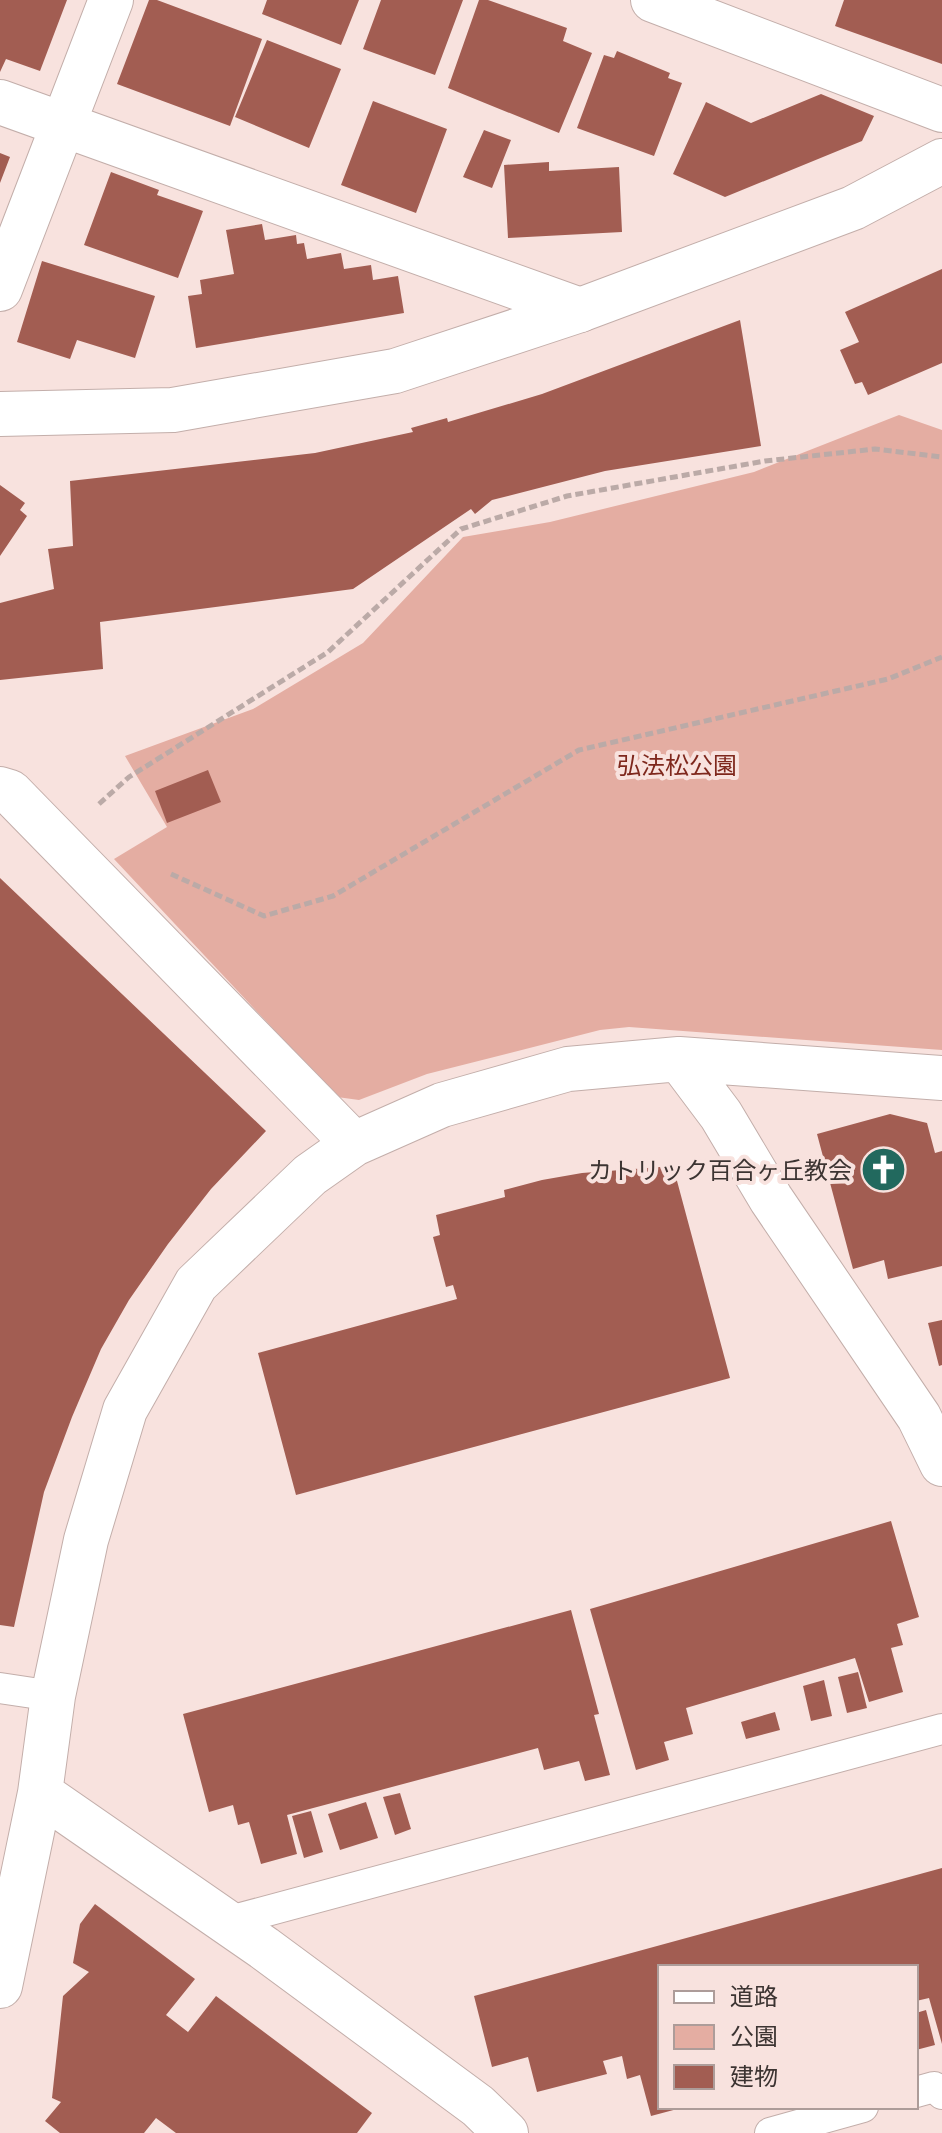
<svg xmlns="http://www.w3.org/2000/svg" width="942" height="2133" viewBox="0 0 942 2133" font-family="Lato,'Noto Sans JP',sans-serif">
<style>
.green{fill:#e4ada2}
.building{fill:#a25d52}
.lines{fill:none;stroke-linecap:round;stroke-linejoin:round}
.service-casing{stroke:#c3aeaa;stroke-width:32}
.minor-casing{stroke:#c3aeaa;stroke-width:46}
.tertiary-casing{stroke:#c3aeaa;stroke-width:46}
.path{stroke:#bbaaa7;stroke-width:5;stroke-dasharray:8 4;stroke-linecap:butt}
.service{stroke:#fff;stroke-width:30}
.minor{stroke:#fff;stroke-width:44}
.tertiary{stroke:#fff;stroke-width:44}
.labels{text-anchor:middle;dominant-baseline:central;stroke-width:8;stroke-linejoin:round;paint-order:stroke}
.park-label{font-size:24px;fill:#7e271c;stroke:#f8e2de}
.poi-label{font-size:24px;fill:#3c3432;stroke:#f8e2de;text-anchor:end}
</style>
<rect width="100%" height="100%" fill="#f8e2de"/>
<path class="green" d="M899 415 942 430V1050L629 1027 600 1030 427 1074 359 1100 337 1097 114 859 167 827 125 756 253 709 363 643 463 537 550 522 754 472Z"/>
<path class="building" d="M0 0H67L40 71 6 59 0 72Z
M149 0H157L262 39 230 126 117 84Z
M267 0H359L341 45 262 14Z
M381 0H463L435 75 363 49Z
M479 0H488L567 28 563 41 592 53 559 133 448 88Z
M844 0H942V64L835 26Z
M267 40 341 69 309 148 235 117Z
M617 51 670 73 668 78 682 83 654 156 577 128 604 55 614 58Z
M821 94 874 116 862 141 725 197 673 174 706 102 751 123Z
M373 101 447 129 416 213 341 185Z
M484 130 511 140 492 188 463 177Z
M0 153 10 157 0 183Z
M549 162V171L619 167 622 232 508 238 504 165Z
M111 172 159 190 157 195 203 211 178 278 84 245Z
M262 224 265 240 296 235 297 244 304 243 307 259 341 253 344 269 371 265 373 280 398 276 404 313 196 348 188 296 202 294 200 280 234 274 226 230Z
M42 261 155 296 135 358 77 340 70 359 17 342Z
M942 269V363L868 395 862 382 855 384 840 350 859 342 845 312Z
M740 320 761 446 605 471 492 500 475 514 471 509 353 589 100 622 103 669 0 680V603L54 589 48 549 73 546 70 481 315 453 413 432 411 428 447 418 448 422 542 394Z
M0 485 25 503 20 510 27 516 0 556Z
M208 770 221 802 167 823 155 791Z
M0 878 266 1131 211 1189 168 1244 129 1300 101 1349 72 1417 44 1492 14 1627 0 1625Z
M890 1114 927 1123 935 1153 942 1151V1266L888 1279 884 1260 853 1269 817 1134Z
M673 1166 730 1378 296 1495 258 1353 457 1299 453 1285 446 1287 433 1237 440 1235 436 1215 505 1197 504 1190 542 1180 582 1173Z
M942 1320V1365L939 1366 928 1323Z
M891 1521 919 1617 897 1624 903 1645 891 1648 903 1692 869 1702 855 1658 686 1708 693 1734 664 1742 669 1760 636 1770 590 1609Z
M571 1610 599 1714 594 1715 610 1775 585 1781 579 1761 544 1770 538 1748 287 1815 297 1854 261 1864 249 1822 238 1825 233 1805 209 1812 183 1714Z
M858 1672 867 1708 847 1713 838 1677Z
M824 1680 832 1716 811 1721 803 1686Z
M775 1712 780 1730 746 1739 741 1722Z
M400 1793 411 1829 395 1835 383 1797Z
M366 1802 378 1838 340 1850 328 1814Z
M311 1811 323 1852 304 1858 292 1816Z
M942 1868V2044L929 1998 916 2001V1967H660V2107L681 2108 651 2116 640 2075 627 2079 622 2056 603 2061 607 2074 537 2092 528 2057 492 2067 474 1996Z
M95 1904 195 1979 166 2015 188 2032 216 1996 372 2113 357 2133H176L156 2118 144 2133H60L45 2121 61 2102 52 2098 63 1996 89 1972 73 1963 80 1924Z
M926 2010 935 2045 916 2050V2013Z"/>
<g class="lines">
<defs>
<path id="service" d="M0 1688 53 1696
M226 1922 942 1729
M916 2092 934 2087 942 2094
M770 2133 863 2107"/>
<path id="minor" d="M653 0 942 110
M0 102 580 310
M0 289 111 0
M0 789 10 792 354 1144
M679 1059 721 1115 771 1199 919 1417 942 1464
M40 1793 264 1948 478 2106 506 2133
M0 1986 40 1793 53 1696 86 1540 125 1410 196 1284 310 1175 354 1144 442 1105 568 1069 679 1059 942 1078"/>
<path id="tertiary" d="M0 414 173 410 395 371 580 310 853 208 942 161"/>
</defs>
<use href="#service" class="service-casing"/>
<use href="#minor" class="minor-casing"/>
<use href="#tertiary" class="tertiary-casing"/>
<path class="path" d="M99 804 129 777 328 652 461 529 567 496 765 461 875 449 942 457
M171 874 264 916 333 896 579 750 888 679 942 657"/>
<use href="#service" class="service"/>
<use href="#minor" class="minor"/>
<use href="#tertiary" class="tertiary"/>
</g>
<defs>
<symbol id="church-disc" viewBox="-11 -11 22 22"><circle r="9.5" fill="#22695e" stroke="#f8e2de"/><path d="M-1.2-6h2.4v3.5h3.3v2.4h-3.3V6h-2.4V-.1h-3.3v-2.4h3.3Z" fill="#fff"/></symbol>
</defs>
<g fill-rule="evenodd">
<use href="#church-disc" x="858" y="1144" width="51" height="51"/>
</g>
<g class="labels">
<g class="park-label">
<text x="677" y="764">弘法松公園</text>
</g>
<g class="poi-label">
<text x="852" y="1169">カトリック百合ヶ丘教会</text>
</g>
</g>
<rect x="658" y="1965" width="260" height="144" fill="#f8e2de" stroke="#ad9c99" stroke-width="2"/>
<rect x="674" y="1991" width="40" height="12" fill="#ffffff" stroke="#ad9c99" stroke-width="2"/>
<text x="730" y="2005" font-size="24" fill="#3c3432">道路</text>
<rect x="674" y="2025" width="40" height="24" fill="#e4ada2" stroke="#ad9c99" stroke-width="2"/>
<text x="730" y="2045" font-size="24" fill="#3c3432">公園</text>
<rect x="674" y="2065" width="40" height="24" fill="#a25d52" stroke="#ad9c99" stroke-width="2"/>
<text x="730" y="2085" font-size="24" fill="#3c3432">建物</text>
</svg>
